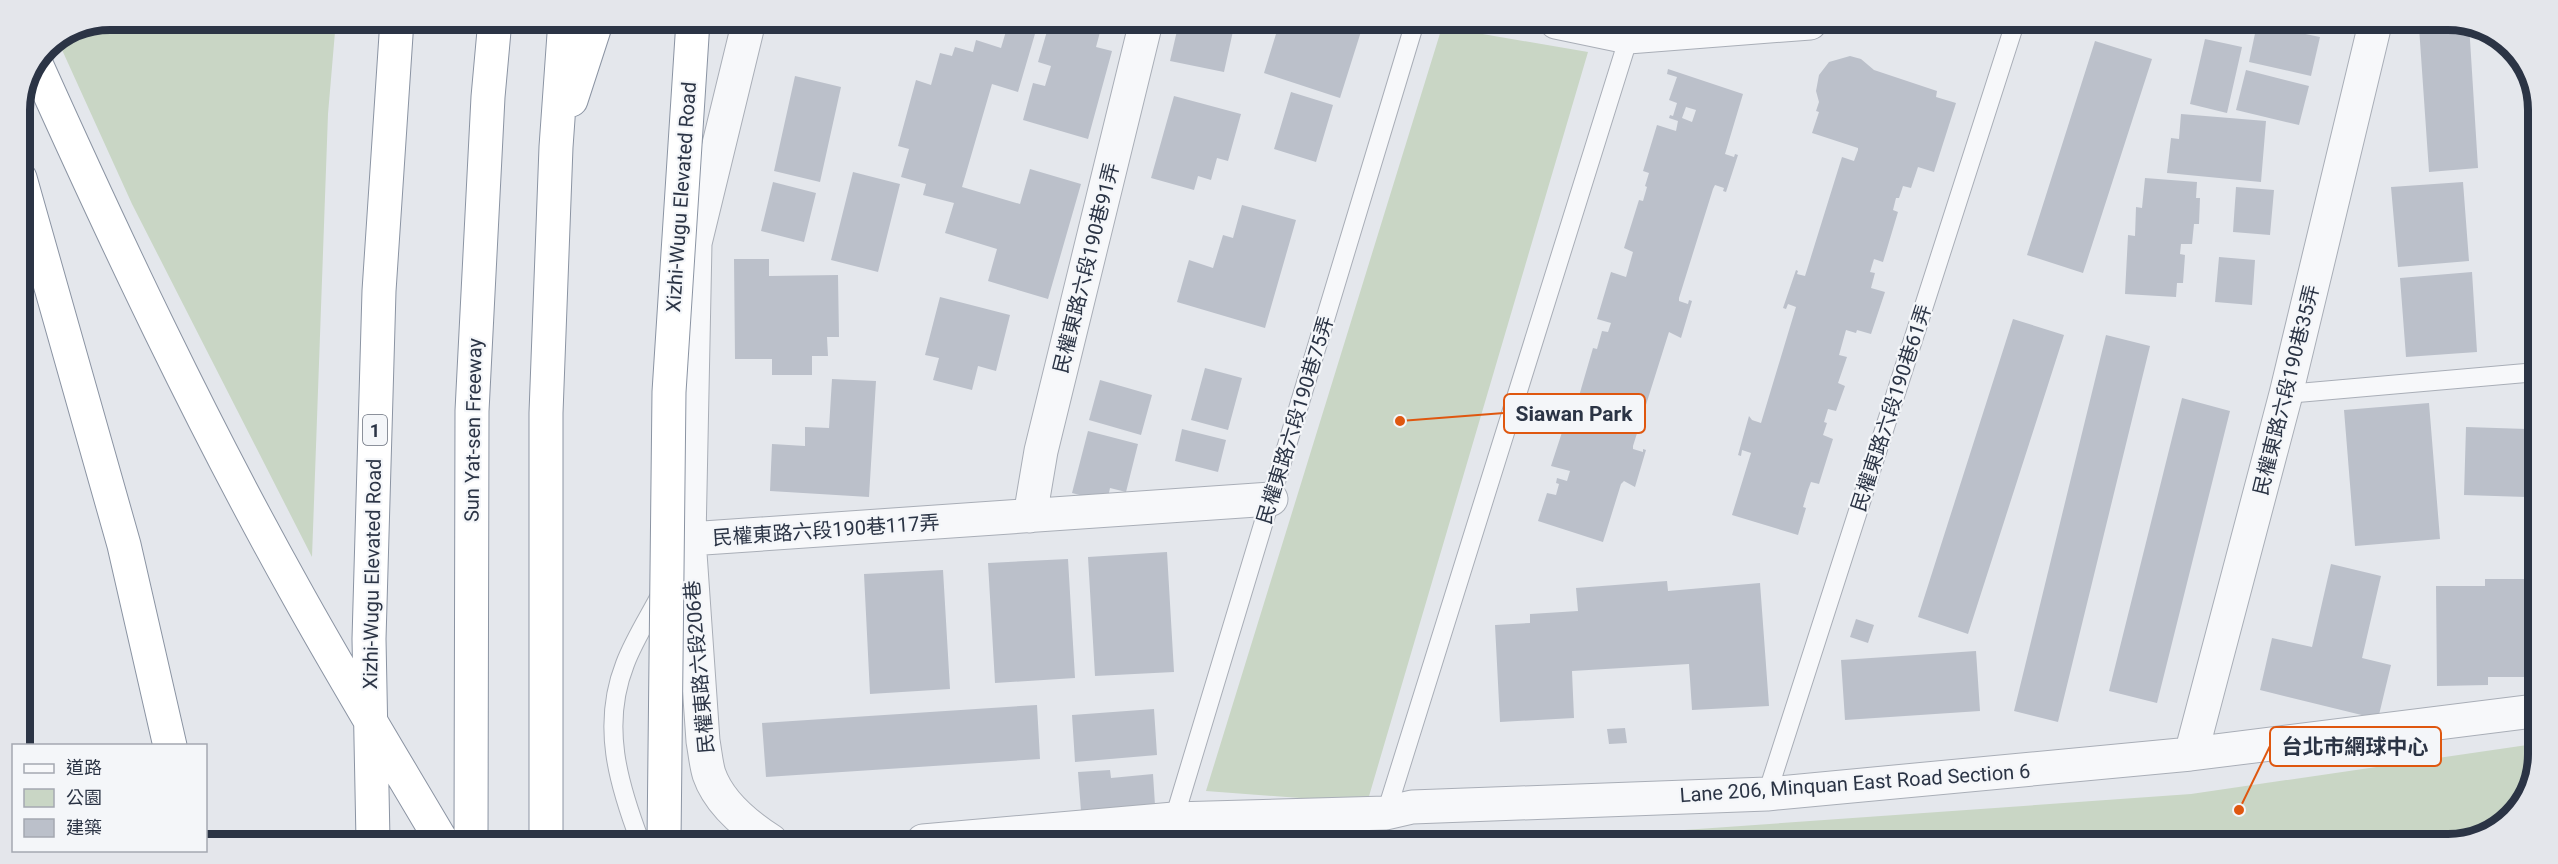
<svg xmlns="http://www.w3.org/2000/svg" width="2558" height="864" viewBox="0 0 2558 864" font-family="Roboto,'Noto Sans TC',sans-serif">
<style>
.green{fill:#c9d6c5}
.building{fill:#bbc0ca;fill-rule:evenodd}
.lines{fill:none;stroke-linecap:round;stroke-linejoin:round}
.lane-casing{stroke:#a9aeb7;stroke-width:20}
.street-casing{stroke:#a9aeb7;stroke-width:35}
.highway-casing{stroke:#8b94a3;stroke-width:35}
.lane{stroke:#f7f8fa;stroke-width:18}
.street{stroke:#f7f8fa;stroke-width:33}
.highway{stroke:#fff;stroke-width:33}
.highway-bridge-casing{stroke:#8b94a3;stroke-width:35;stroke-linecap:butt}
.highway-bridge{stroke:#fff;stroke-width:33}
.labels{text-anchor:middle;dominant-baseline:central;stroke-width:4.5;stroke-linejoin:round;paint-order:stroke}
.shield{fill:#f4f6f9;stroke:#676e7b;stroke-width:1.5}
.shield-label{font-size:18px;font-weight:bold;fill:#2b3445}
.street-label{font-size:20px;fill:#2b3445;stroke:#f4f6f9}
.rim{fill:none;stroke:#2b3445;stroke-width:8}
.leader{fill:none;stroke:#df570f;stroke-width:2}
.callout-dot{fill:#df570f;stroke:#f4f6f9;stroke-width:2}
.callout{fill:#f4f6f9;stroke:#df570f;stroke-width:2}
.callout-label{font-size:21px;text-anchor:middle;font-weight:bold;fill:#2b3445}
</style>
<rect width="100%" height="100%" fill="#e4e7ec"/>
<path class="green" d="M110 20H336L328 114 312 557 132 204 58 41Z
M1442 27 1588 52 1367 803 1206 791Z
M2534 744V782L2503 826 2448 844 1500 843 2191 794Z"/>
<path class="building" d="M1009 21 1037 27 1018 92 992 84 962 187 1020 204 1030 169 1081 184 1048 299 988 281 997 249 945 233 954 203 923 195 926 184 901 177 909 149 898 146 916 80 931 85 940 53 952 56 955 47 973 52 976 40 1001 48Z
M1050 21H1103L1096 47 1112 51 1088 139 1023 120 1033 83 1045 86 1051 66 1038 62Z
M1179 22H1235L1224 72 1170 61Z
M1251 22H1364L1340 98 1264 73 1276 34 1250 26Z
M2257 24 2320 37 2311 76 2249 62Z
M2452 24H2469L2478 168 2429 172 2419 27Z
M2205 39 2242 47 2227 113 2190 104Z
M2095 41 2152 59 2083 273 2027 255Z
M1850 56 1861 59 1874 70 1937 91 1936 97 1956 103 1934 172 1918 167 1911 188 1903 186 1899 198H1896L1893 210 1898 212 1883 262 1874 259 1870 272 1875 273 1871 288 1885 292 1871 334 1857 330 1856 333 1846 330 1839 355 1847 357 1838 383 1845 386 1836 411 1828 409 1824 422 1827 423 1823 435 1833 439 1819 484 1811 482 1808 490 1803 507 1806 508 1798 535 1732 515 1751 453 1742 450 1741 456 1738 455 1749 416 1752 420 1761 423 1796 307 1788 304 1786 309 1783 308 1796 270 1798 271 1797 274 1805 276 1842 157 1854 161 1858 150V148L1812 133 1819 112 1816 111 1819 102 1816 91 1819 75 1829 62Z
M1668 69 1743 94 1725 154 1734 157 1735 154 1738 155 1726 192 1723 191 1724 188 1715 185 1713 189 1679 298V301L1688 304 1689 300 1692 301 1681 338 1669 332 1668 335 1633 446V449L1643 452V449L1646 450 1635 487 1624 481 1621 484 1603 542 1538 521 1547 493 1556 495 1559 484 1556 483 1557 478 1567 481 1570 471 1551 466 1566 420 1571 422 1574 413 1587 416 1593 401 1579 396 1593 348 1597 349 1602 331 1608 332 1611 323 1597 319 1611 272 1626 277 1633 252 1624 248 1639 200 1643 201 1647 187 1645 186 1649 173 1643 171 1657 125 1676 131 1678 121 1669 118 1670 115 1673 116 1677 103 1669 100 1677 77 1667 74ZM1686 107 1696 110 1692 122 1682 118Z
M2246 70 2309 86 2299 125 2236 110Z
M795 76 841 87 820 182 774 171Z
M2532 87 2538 104V167H2528L2524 88Z
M1291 92 1333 105 1316 162 1274 149Z
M1174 96 1241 114 1228 161 1217 158 1211 180 1198 176 1194 190 1151 178Z
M2181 114 2266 121 2261 182 2167 173 2171 138 2179 139Z
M853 172 900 184 878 272 831 260Z
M2145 178 2197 182 2196 198H2200L2199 224H2194L2192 244H2181L2180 254 2185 255 2183 283H2177L2176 297 2125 294 2128 235 2135 236 2136 207 2142 208Z
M773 182 816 193 804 242 761 231Z
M2463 182 2469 261 2398 267 2391 187Z
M2236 187 2274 190 2270 235 2233 232Z
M1242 205 1296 220 1265 328 1177 302 1189 260 1213 268 1223 235 1233 238Z
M2219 257 2255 260 2252 305 2215 302Z
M734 259H769V276L838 275 839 337H827L828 356H812V375H772V359H735Z
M2472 272 2477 352 2406 357 2400 278Z
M940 297 1010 315 996 371 978 366 972 390 933 380 939 358 925 355Z
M2013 319 2064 335 1968 634 1918 617Z
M2106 335 2150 346 2058 722 2014 711Z
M1205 368 1242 378 1228 430 1191 420Z
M832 379 876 381 869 497 770 491 772 444 805 446V427L829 428Z
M1100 380 1152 395 1141 435 1089 420Z
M2182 398 2230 411 2157 703 2109 691Z
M2429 403 2440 539 2355 546 2344 410Z
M2466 427 2527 429 2526 497 2464 495Z
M1182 429 1226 440 1218 472 1175 461Z
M1088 431 1138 444 1126 492 1110 488 1107 502 1072 493Z
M1167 552 1174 672 1095 676 1088 557Z
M1068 559 1075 678 995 683 988 563Z
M2331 564 2381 576 2362 658 2391 665 2378 719 2260 690 2272 638 2312 647Z
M943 570 950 689 870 694 864 574Z
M2532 572H2535L2534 677H2488V685L2437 686 2436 586H2485V579H2532Z
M1667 581 1668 591 1760 583 1769 706 1692 710 1689 664 1572 671 1574 718 1500 722 1495 625 1530 623V614L1578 611 1576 588Z
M1856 619 1874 625 1868 643 1850 637Z
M1976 651 1980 711 1845 720 1841 660Z
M1037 705 1040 759 766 777 762 723Z
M1154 709 1157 755 1075 762 1072 715Z
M1625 728 1627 743 1609 744 1607 729Z
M1110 770 1111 778 1153 774 1155 805 1081 811 1078 772Z"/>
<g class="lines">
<defs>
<path id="lane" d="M2286 394 2537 372
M1767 794 2015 23
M1386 813 1631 30
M1174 819 1415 22
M640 841C618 783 601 725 625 664 634 640 649 617 661 594"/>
<path id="street" d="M749 21 695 243 689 539 703 741C705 752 706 764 709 774 719 803 746 825 771 841
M1556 22 1628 37 1810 23
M1030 516 1041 451 1146 22
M689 539 1271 499
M2191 754 2286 394 2375 24
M923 841 1174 819 1386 813 1412 807 1767 794 2191 754 2534 711"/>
<path id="highway" d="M37 66C117 244 200 420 295 590 342 675 392 757 441 840
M571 100 597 20
M20 178 124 545 170 746
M373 840 369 639 379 291 397 20
M471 841 472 411 488 97 495 20
M546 841V413L556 147 565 20"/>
</defs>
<use href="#lane" class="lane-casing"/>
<use href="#street" class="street-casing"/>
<use href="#highway" class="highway-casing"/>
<use href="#lane" class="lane"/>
<use href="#street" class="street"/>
<use href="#highway" class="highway"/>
<defs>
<path id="highway-bridge" d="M664 841 669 392 693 21"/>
</defs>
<use href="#highway-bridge" class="highway-bridge-casing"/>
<use href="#highway-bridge" class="highway-bridge"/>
</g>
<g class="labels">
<rect class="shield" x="363" y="415" width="24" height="30" rx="4.5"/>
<g class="shield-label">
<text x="375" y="430">1</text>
</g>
<g class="street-label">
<text transform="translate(681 197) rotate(-86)">Xizhi-Wugu Elevated Road</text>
<text transform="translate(1086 268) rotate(-76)">民權東路六段190巷91弄</text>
<text transform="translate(2286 390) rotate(-76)">民權東路六段190巷35弄</text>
<text transform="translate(1891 408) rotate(-72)">民權東路六段190巷61弄</text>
<text transform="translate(1295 420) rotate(-73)">民權東路六段190巷75弄</text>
<text transform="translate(473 430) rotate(-89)">Sun Yat-sen Freeway</text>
<text transform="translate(826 530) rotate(-4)">民權東路六段190巷117弄</text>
<text transform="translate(372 574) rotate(-89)">Xizhi-Wugu Elevated Road</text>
<text transform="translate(699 667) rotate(-95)">民權東路六段206巷</text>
<text transform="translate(1855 783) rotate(-4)">Lane 206, Minquan East Road Section 6</text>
</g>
</g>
<path d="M0 0H2558V864H0ZM110 30H2448A80 80 0 0 1 2528 110V754A80 80 0 0 1 2448 834H110A80 80 0 0 1 30 754V110A80 80 0 0 1 110 30Z" fill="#e4e6eb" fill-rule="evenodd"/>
<path class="rim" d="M110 30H2448A80 80 0 0 1 2528 110V754A80 80 0 0 1 2448 834H110A80 80 0 0 1 30 754V110A80 80 0 0 1 110 30Z"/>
<path class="leader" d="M1400 421L1504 413M2239 810L2270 746"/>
<g class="callout-dot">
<circle cx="1400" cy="421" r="6"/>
<circle cx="2239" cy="810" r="6"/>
</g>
<g class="callout">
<rect x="1504" y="394" width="141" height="39" rx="6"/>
<rect x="2270" y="727" width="171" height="39" rx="6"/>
</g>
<g class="callout-label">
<text x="1574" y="421">Siawan Park</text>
<text x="2355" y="754">台北市網球中心</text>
</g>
<rect x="12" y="744" width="195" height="108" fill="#f4f6f9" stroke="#a4a8b1" stroke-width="1.5"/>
<rect x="24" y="764" width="30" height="9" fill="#f7f8fa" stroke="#a4a8b1" stroke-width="1.5"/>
<text x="66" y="774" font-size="18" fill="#2b3445">道路</text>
<rect x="24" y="789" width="30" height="18" fill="#c9d6c5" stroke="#a4a8b1" stroke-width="1.5"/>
<text x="66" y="804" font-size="18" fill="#2b3445">公園</text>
<rect x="24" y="819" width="30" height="18" fill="#bbc0ca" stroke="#a4a8b1" stroke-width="1.5"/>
<text x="66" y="834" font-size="18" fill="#2b3445">建築</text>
</svg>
